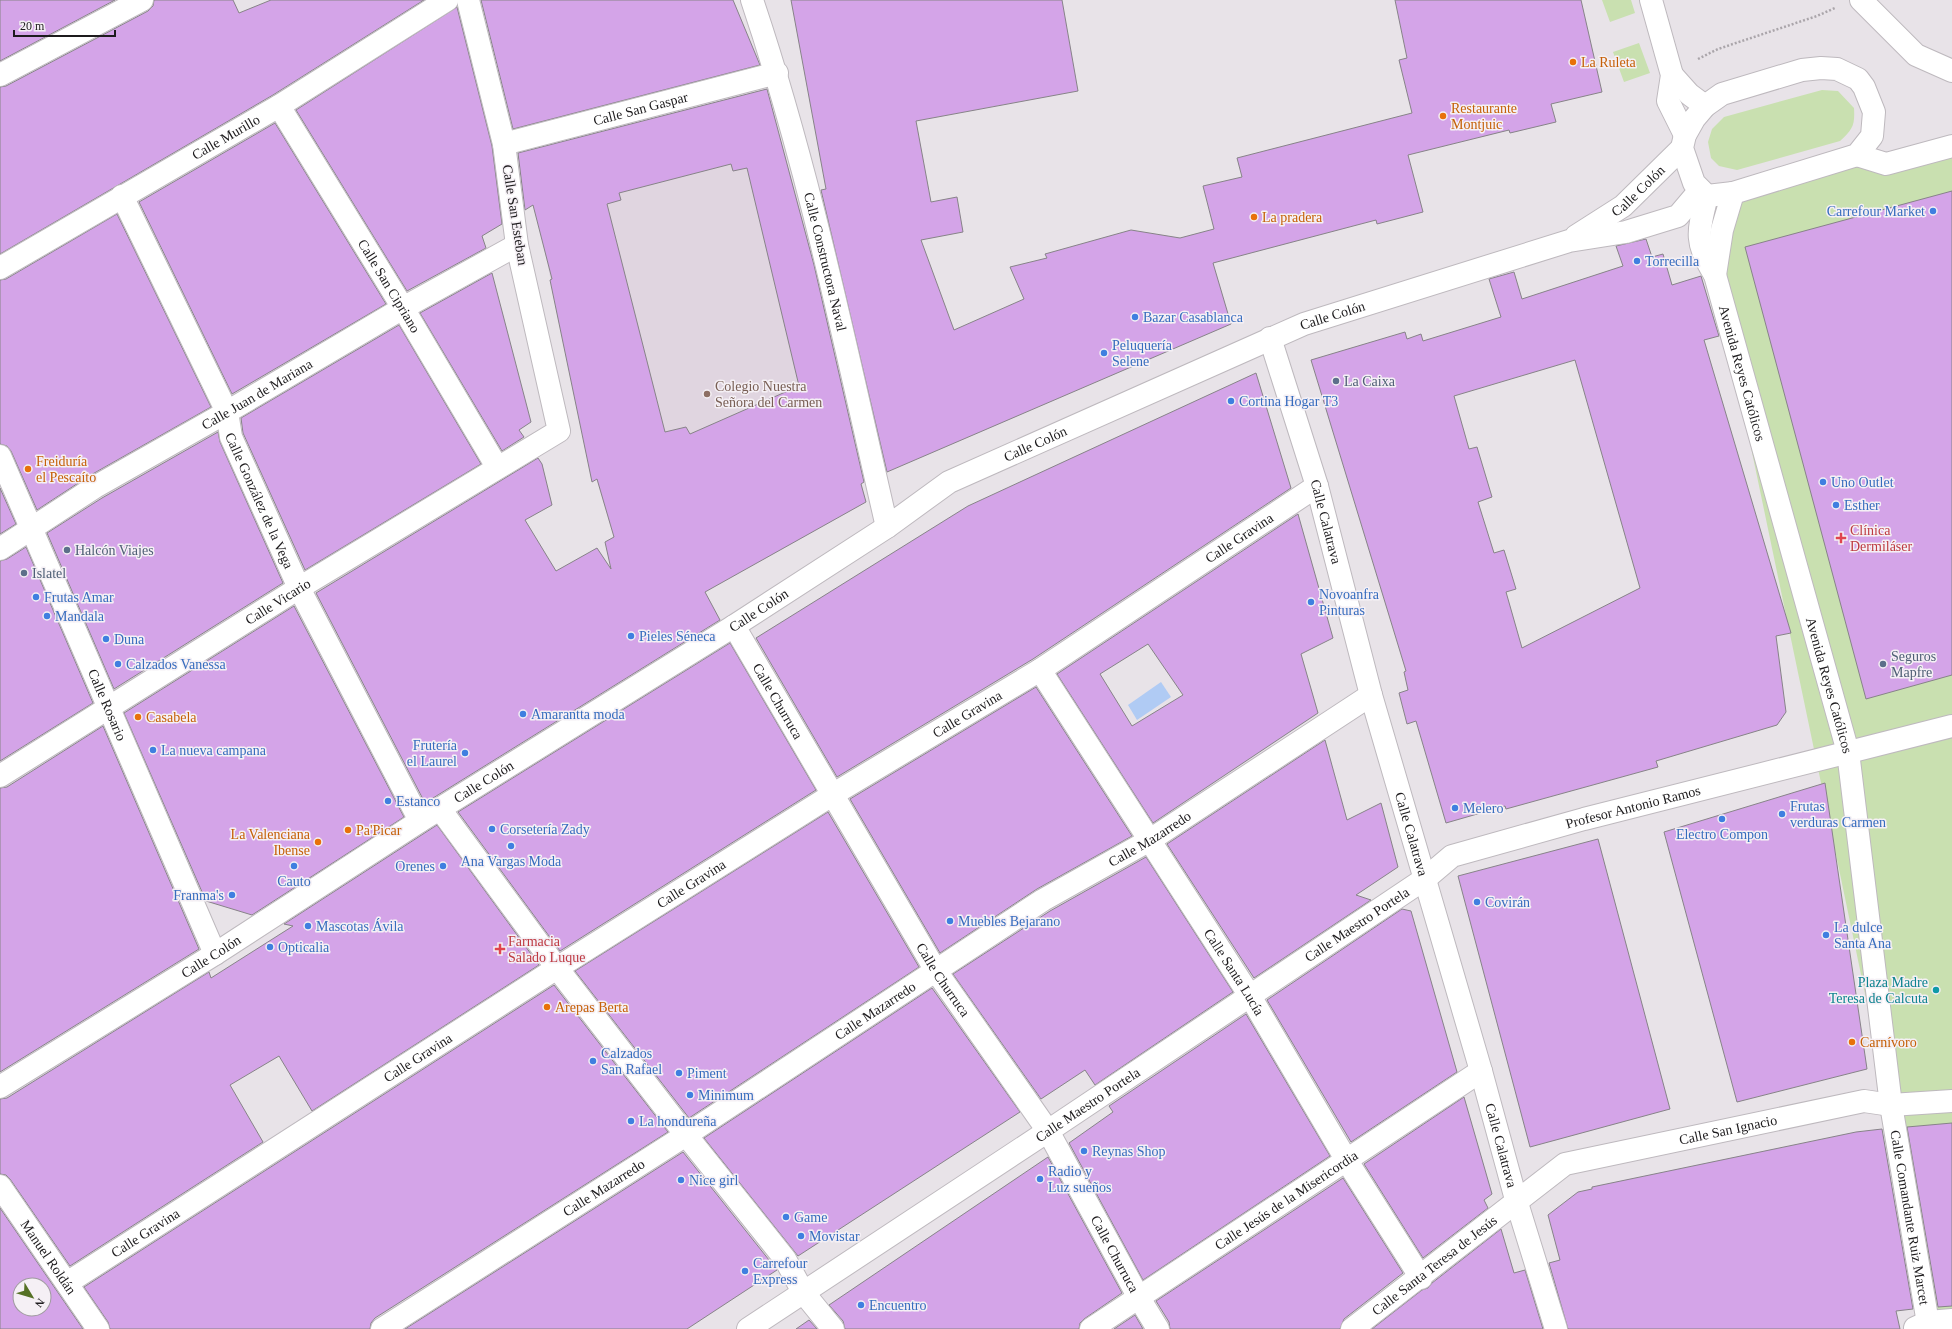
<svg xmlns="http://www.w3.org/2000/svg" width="1952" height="1329" viewBox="0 0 1952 1329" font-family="'Times New Roman',serif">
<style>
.built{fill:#e0d5e0}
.green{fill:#c9e0b0}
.water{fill:#b0cbf4}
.building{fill:#d4a4e8;stroke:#878388;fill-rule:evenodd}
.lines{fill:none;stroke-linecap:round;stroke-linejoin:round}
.minor-casing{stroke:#beb9be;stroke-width:24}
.path{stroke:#aaa5aa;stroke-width:2.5;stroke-dasharray:2 2;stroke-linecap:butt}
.minor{stroke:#fff;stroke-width:22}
.food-dot{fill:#e8710a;stroke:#f5f0f5;stroke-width:1.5}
.shop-dot{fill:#3f7fe0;stroke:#f5f0f5;stroke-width:1.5}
.service-dot{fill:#5c6f8a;stroke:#f5f0f5;stroke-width:1.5}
.education-dot{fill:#8d6e63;stroke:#f5f0f5;stroke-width:1.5}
.health-dot{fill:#e0444e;stroke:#f5f0f5;stroke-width:1.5}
.culture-dot{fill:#0f9aa8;stroke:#f5f0f5;stroke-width:1.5}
.labels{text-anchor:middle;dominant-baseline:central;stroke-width:3;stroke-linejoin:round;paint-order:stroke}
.food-label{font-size:14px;fill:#c56008;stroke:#f5f0f5;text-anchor:start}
.street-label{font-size:14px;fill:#1d1b1d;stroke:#f5f0f5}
.shop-label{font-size:14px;fill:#366cbe;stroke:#f5f0f5;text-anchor:start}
.service-label{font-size:14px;fill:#4e5e75;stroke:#f5f0f5;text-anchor:start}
.education-label{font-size:14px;fill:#785e54;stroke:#f5f0f5;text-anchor:start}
.health-label{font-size:14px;fill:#be3a42;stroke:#f5f0f5;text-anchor:start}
.culture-label{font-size:14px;fill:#0d838f;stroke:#f5f0f5;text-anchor:end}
</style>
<rect width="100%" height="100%" fill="#e8e3e8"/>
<path class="built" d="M784 150 866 502 705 592 716 613 669 639 614 538 582 431 537 214Z"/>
<path class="green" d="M1602 0H1631L1635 13 1610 22Z
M1639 43 1650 73 1624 82 1613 52Z
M1822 90 1838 91 1854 108C1855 125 1853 129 1840 141L1737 170 1719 166 1711 158 1708 142 1712 129 1724 117Z
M1952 141V1329H1935L1715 275 1700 190Z"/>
<path class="water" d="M1161 682 1171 697 1137 720 1128 705Z"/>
<path class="building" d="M0 0H115L0 61Z
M154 0H233L239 13 271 0H424L273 95 0 254V87L6 86 148 11 153 6Z
M481 0H733L760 65 513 129Z
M791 0H1062L1078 91 916 121 931 202 957 197 963 232 921 240 954 330 1024 299 1010 267 1047 258 1045 254 1131 230 1180 238 1214 229 1203 186 1242 177 1237 158 1412 113 1399 60 1407 58 1395 0H1581L1602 92 1551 104 1556 122 1510 133 1509 130 1408 155 1423 212 1377 224 1376 220 1213 263 1231 324 887 472 821 190 826 189Z
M457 7 492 146 502 224 482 236 486 248 407 291 296 110Z
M767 89 814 265 864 482 861 484 866 502 705 592 720 620 425 803 316 593 538 458 542 464 552 505 525 520 556 571 597 548 611 569 605 542 614 537 597 479 592 482 550 280 552 279 533 205 525 210 518 153ZM731 164 733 171 747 168 799 386 690 434 686 427 665 432 607 204 621 200 619 193Z
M275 123 386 304 232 394 139 202Z
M1952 191V675L1866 699 1745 247Z
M117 214 211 407 89 476 37 510 11 451 7 446 0 444V280L6 279Z
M1646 239 1652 257 1663 254 1672 285 1701 276 1715 323 1719 336 1704 340 1791 633 1776 636 1786 712 1777 725 1656 761 1658 767 1506 809 1505 806 1446 823 1416 721 1407 724 1399 693 1408 690 1404 672 1406 671 1311 360 1405 332 1407 339 1421 334 1423 341 1501 317 1489 279 1514 272 1522 299 1623 266 1616 246ZM1575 360 1640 588 1522 648 1506 592 1516 589 1504 550 1494 553 1478 502 1492 497 1477 447 1469 449 1454 396Z
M492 273 531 422 519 430 524 437 502 451 420 313Z
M399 325 481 464 305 570 243 433 241 418Z
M1256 373 1291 488 1033 659 837 777 756 638 968 506Z
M218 432 220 442 283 583 114 689 47 533 102 498Z
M0 488 16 524 0 534Z
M1298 514 1333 638 1301 654 1318 713 1153 823 1057 674ZM1148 644 1183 695 1132 726 1100 674Z
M26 547 93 703 0 761V561L7 559Z
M294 606 404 817 252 915 206 901 124 713Z
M730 643 816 790 560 951 458 812Z
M1036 687 1132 836 1037 889 940 953 850 799Z
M103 726 199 949 0 1072V788L7 787Z
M1325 740 1347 820 1381 803 1398 867 1356 895 1371 900 1254 978 1167 844Z
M1825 783 1867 1069 1737 1102 1664 832Z
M828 812 919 967 689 1118 575 971Z
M437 825 539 965 312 1111 279 1056 230 1085 263 1142 70 1266 10 1179 6 1175 0 1174V1099L7 1098 209 972 211 978 293 926 284 924Z
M1598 839 1670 1109 1530 1147 1458 876Z
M1146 857 1233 992 1095 1085 1085 1070 1041 1099 953 974 1050 911Z
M1402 909 1411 911 1457 1072 1351 1142 1267 1000Z
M554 985 668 1132 375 1318 371 1323 370 1329H110L108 1322 84 1287Z
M932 988 1020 1112 798 1256 704 1138Z
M1246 1014 1330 1156 1143 1280 1069 1143 1113 1112 1109 1106Z
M1464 1097 1492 1194 1484 1200 1488 1208 1423 1258 1364 1164Z
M1952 1123V1306L1938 1307 1907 1127Z
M1882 1129 1913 1309 1896 1311 1900 1329H1568L1549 1263 1560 1260 1548 1215 1578 1192 1592 1189V1187L1856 1132Z
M683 1152 777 1270 687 1329H405Z
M1048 1157 1122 1293 1084 1319 1080 1323 1079 1329H845L843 1321 829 1305Z
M1343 1178 1403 1273 1344 1319 1340 1329H1170L1169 1322 1156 1301Z
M0 1208 83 1329H0ZM20 1285H44V1309H20Z
M1501 1229 1514 1273 1525 1270 1543 1329H1372L1422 1290 1428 1288 1432 1283Z
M1135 1315 1143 1329H1114Z
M809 1320 817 1329H796Z"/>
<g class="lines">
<defs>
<g id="minor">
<path id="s1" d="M752 0C810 172 846 350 887 527"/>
<path d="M1651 0 1672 75 1668 101 1685 135"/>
<path d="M1861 0 1916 55 1952 71"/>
<path d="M1821 68 1837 69 1858 79 1864 87 1874 112 1872 136 1857 155 1733 193 1707 196 1694 183 1682 148 1685 135 1694 119 1705 106 1722 94 1802 70Z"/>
<path d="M0 75 142 0"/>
<path d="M1672 75 1689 94 1705 106"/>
<path id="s2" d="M279 106 403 308 497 467"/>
<path id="s3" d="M504 144 777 73"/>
<path d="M1857 155 1886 164 1952 146"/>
<path id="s4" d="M122 196 227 412 231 437 299 588 420 821"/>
<path id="s5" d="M1707 196C1698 231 1694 242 1715 275L1848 752 1891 1105 1929 1329"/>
<path id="s6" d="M1576 236 1623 206 1682 148"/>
<path id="s7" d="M0 268 279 106 447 0"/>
<path d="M1715 275 1722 230 1733 193"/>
<path id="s8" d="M1270 338 1317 486 1371 695 1481 1071 1517 1203 1556 1329"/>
<path id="s9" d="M0 456 215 954"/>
<path id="s10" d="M0 549 95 487 227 412 403 308 517 245"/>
<path id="s11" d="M734 626 936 971 1048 1131 1139 1298 1158 1329"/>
<path id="s12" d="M1040 670 1250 996 1347 1161 1421 1278"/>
<path id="s13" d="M0 776 299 588 559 431 517 245 504 144 468 0"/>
<path d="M440 809 557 968 686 1135 785 1259 803 1292 833 1329"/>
<path id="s14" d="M0 1087 215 954 420 821 734 626 887 527 949 482 1304 324 1569 241 1626 232 1678 216 1700 190"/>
<path id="s15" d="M0 1186 98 1329"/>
<path id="s16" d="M67 1283 557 968 832 795 1040 670 1317 486"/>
<path d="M1915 1328 1928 1322 1952 1320"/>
<path id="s17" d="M382 1329 686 1135 1043 900 1150 840 1371 695"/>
<path id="s18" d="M748 1329 1048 1131 1426 878 1452 856 1584 819 1952 726"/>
<path id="s19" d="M1091 1329 1481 1071"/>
<path id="s20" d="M1352 1329 1565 1164 1864 1101 1891 1105 1952 1101"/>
</g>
</defs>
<use href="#minor" class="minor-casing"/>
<path class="path" d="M1698 59 1718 49 1817 16 1835 8"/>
<use href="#minor" class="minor"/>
</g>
<g class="food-dot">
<circle cx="1573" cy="62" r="4"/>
<circle cx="1443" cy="116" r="4"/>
<circle cx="1254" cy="217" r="4"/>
<circle cx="28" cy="469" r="4"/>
<circle cx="138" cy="717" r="4"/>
<circle cx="348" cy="830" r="4"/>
<circle cx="318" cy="842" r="4"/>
<circle cx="547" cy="1007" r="4"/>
<circle cx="1852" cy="1042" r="4"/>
</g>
<g class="shop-dot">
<circle cx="1933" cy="211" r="4"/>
<circle cx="1637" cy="261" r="4"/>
<circle cx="1135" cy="317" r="4"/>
<circle cx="1104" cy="353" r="4"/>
<circle cx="1231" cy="401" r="4"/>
<circle cx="1823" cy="482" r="4"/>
<circle cx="1836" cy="505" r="4"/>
<circle cx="36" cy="597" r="4"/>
<circle cx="1311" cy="602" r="4"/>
<circle cx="47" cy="616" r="4"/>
<circle cx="631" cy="636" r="4"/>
<circle cx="106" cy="639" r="4"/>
<circle cx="118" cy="664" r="4"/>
<circle cx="523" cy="714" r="4"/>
<circle cx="153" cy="750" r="4"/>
<circle cx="465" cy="753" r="4"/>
<circle cx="388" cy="801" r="4"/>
<circle cx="1455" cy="808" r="4"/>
<circle cx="1782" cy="814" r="4"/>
<circle cx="1722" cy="819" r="4"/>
<circle cx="492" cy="829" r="4"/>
<circle cx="511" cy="846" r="4"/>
<circle cx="294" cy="866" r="4"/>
<circle cx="443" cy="866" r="4"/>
<circle cx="232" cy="895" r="4"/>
<circle cx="1477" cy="902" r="4"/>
<circle cx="950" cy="921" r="4"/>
<circle cx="308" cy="926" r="4"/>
<circle cx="1826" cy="935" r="4"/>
<circle cx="270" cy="947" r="4"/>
<circle cx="593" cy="1061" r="4"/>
<circle cx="679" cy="1073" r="4"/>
<circle cx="690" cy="1095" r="4"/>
<circle cx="631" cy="1121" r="4"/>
<circle cx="1084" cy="1151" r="4"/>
<circle cx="1040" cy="1179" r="4"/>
<circle cx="681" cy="1180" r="4"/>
<circle cx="786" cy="1217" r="4"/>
<circle cx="801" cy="1236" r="4"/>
<circle cx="745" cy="1271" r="4"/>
<circle cx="861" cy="1305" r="4"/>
</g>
<g class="service-dot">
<circle cx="1336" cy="381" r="4"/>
<circle cx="67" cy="550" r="4"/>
<circle cx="24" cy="573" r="4"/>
<circle cx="1883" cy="664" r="4"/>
</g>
<circle class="education-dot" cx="707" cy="394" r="4"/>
<g class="health-dot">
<path d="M1839 532h4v4h4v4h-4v4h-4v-4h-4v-4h4z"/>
<path d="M498 943h4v4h4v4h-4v4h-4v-4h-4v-4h4z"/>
</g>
<circle class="culture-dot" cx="1936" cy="990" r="4"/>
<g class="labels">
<g class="food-label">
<text x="1581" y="62">La Ruleta</text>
<text x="1451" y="108">Restaurante<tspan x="1451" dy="16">Montjuic</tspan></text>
<text x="1262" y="217">La pradera</text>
<text x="36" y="461">Freiduría<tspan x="36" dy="16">el Pescaíto</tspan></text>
<text x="146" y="717">Casabela</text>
<text x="356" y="830">Pa'Picar</text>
<text x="310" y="834" text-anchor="end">La Valenciana<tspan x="310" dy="16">Ibense</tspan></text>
<text x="555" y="1007">Arepas Berta</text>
<text x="1860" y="1042">Carnívoro</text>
</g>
<g class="street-label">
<text stroke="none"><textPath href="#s3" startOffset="141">Calle San Gaspar</textPath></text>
<text stroke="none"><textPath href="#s7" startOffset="261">Calle Murillo</textPath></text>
<text stroke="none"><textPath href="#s6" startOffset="77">Calle Colón</textPath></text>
<text transform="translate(515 215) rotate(81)">Calle San Esteban</text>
<text stroke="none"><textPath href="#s1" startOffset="272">Calle Constructora Naval</textPath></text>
<text stroke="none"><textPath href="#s2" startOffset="211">Calle San Cipriano</textPath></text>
<text stroke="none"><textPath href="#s14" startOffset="1544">Calle Colón</textPath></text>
<text stroke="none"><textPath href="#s5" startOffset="185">Avenida Reyes Católicos</textPath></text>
<text stroke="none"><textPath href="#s10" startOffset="300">Calle Juan de Mariana</textPath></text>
<text stroke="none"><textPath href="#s14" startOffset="1220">Calle Colón</textPath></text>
<text stroke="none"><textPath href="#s4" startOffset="335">Calle González de la Vega</textPath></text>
<text stroke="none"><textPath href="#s8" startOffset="192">Calle Calatrava</textPath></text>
<text stroke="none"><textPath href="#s16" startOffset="1389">Calle Gravina</textPath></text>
<text stroke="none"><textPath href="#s13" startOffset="328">Calle Vicario</textPath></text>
<text stroke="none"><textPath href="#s14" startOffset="896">Calle Colón</textPath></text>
<text stroke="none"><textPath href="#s5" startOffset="509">Avenida Reyes Católicos</textPath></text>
<text stroke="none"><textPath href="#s11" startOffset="87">Calle Churruca</textPath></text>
<text stroke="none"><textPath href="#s9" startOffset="271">Calle Rosario</textPath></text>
<text stroke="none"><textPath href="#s16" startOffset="1065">Calle Gravina</textPath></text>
<text stroke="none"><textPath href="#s14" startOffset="572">Calle Colón</textPath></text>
<text stroke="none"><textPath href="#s18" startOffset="1036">Profesor Antonio Ramos</textPath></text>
<text stroke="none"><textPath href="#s8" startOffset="516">Calle Calatrava</textPath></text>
<text stroke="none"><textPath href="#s17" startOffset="911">Calle Mazarredo</textPath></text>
<text stroke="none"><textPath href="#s16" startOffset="741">Calle Gravina</textPath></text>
<text stroke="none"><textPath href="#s18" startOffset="731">Calle Maestro Portela</textPath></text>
<text stroke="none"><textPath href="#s14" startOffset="248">Calle Colón</textPath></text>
<text stroke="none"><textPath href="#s12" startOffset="359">Calle Santa Lucía</textPath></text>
<text stroke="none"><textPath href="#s11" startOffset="411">Calle Churruca</textPath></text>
<text stroke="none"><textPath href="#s17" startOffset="587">Calle Mazarredo</textPath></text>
<text stroke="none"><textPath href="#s16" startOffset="417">Calle Gravina</textPath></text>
<text stroke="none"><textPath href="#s18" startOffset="407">Calle Maestro Portela</textPath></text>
<text stroke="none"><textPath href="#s20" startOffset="436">Calle San Ignacio</textPath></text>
<text stroke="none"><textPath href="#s8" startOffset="840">Calle Calatrava</textPath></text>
<text stroke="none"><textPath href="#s17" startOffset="263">Calle Mazarredo</textPath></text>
<text stroke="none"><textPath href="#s19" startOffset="234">Calle Jesús de la Misericordia</textPath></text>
<text stroke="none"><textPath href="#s5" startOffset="1048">Calle Comandante Ruiz Marcet</textPath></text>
<text stroke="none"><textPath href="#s16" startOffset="93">Calle Gravina</textPath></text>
<text stroke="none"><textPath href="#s11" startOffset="735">Calle Churruca</textPath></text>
<text stroke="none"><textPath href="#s15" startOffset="86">Manuel Roldán</textPath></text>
<text stroke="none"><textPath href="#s20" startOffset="104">Calle Santa Teresa de Jesús</textPath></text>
</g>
<g class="shop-label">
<text x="1925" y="211" text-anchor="end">Carrefour Market</text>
<text x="1645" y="261">Torrecilla</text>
<text x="1143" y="317">Bazar Casablanca</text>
<text x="1112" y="345">Peluquería<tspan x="1112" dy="16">Selene</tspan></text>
<text x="1239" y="401">Cortina Hogar T3</text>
<text x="1831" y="482">Uno Outlet</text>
<text x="1844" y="505">Esther</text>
<text x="1319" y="594">Novoanfra<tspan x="1319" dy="16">Pinturas</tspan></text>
<text x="44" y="597">Frutas Amar</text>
<text x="55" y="616">Mandala</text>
<text x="639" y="636">Pieles Séneca</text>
<text x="114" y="639">Duna</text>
<text x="126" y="664">Calzados Vanessa</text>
<text x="531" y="714">Amarantta moda</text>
<text x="457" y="745" text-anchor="end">Frutería<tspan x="457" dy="16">el Laurel</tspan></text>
<text x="161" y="750">La nueva campana</text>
<text x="396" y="801">Estanco</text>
<text x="1790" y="806">Frutas<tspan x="1790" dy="16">verduras Carmen</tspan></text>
<text x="1463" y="808">Melero</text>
<text x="500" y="829">Corsetería Zady</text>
<text x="1722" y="834" text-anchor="middle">Electro Compon</text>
<text x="511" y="861" text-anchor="middle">Ana Vargas Moda</text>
<text x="435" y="866" text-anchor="end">Orenes</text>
<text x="294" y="881" text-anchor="middle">Cauto</text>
<text x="224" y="895" text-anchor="end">Franma's</text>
<text x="1485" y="902">Covirán</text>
<text x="958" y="921">Muebles Bejarano</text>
<text x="316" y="926">Mascotas Ávila</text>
<text x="1834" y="927">La dulce<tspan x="1834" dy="16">Santa Ana</tspan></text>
<text x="278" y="947">Opticalia</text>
<text x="601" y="1053">Calzados<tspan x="601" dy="16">San Rafael</tspan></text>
<text x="687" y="1073">Piment</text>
<text x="698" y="1095">Minimum</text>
<text x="639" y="1121">La hondureña</text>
<text x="1092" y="1151">Reynas Shop</text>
<text x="1048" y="1171">Radio y<tspan x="1048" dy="16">Luz sueños</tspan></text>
<text x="689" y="1180">Nice girl</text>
<text x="794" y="1217">Game</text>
<text x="809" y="1236">Movistar</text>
<text x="753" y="1263">Carrefour<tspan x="753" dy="16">Express</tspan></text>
<text x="869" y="1305">Encuentro</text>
</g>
<g class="service-label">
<text x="1344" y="381">La Caixa</text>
<text x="75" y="550">Halcón Viajes</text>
<text x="32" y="573">Islatel</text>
<text x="1891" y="656">Seguros<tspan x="1891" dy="16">Mapfre</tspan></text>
</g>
<g class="education-label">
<text x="715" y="386">Colegio Nuestra<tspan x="715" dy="16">Señora del Carmen</tspan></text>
</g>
<g class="health-label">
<text x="1850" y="530">Clínica<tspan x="1850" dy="16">Dermiláser</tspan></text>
<text x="508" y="941">Farmacia<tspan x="508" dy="16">Salado Luque</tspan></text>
</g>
<g class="culture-label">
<text x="1928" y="982">Plaza Madre<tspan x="1928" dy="16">Teresa de Calcuta</tspan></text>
</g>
</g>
<g transform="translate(32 1297) rotate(128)"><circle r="19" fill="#f5f0f5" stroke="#9f9b9f"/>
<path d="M0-3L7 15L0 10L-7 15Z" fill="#557125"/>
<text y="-6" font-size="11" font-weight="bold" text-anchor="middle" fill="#1d1b1d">N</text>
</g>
<path d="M14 30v6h101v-6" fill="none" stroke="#1d1b1d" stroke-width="2"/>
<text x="20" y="30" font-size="12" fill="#1d1b1d" stroke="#f5f0f5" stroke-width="3" paint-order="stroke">20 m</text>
</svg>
